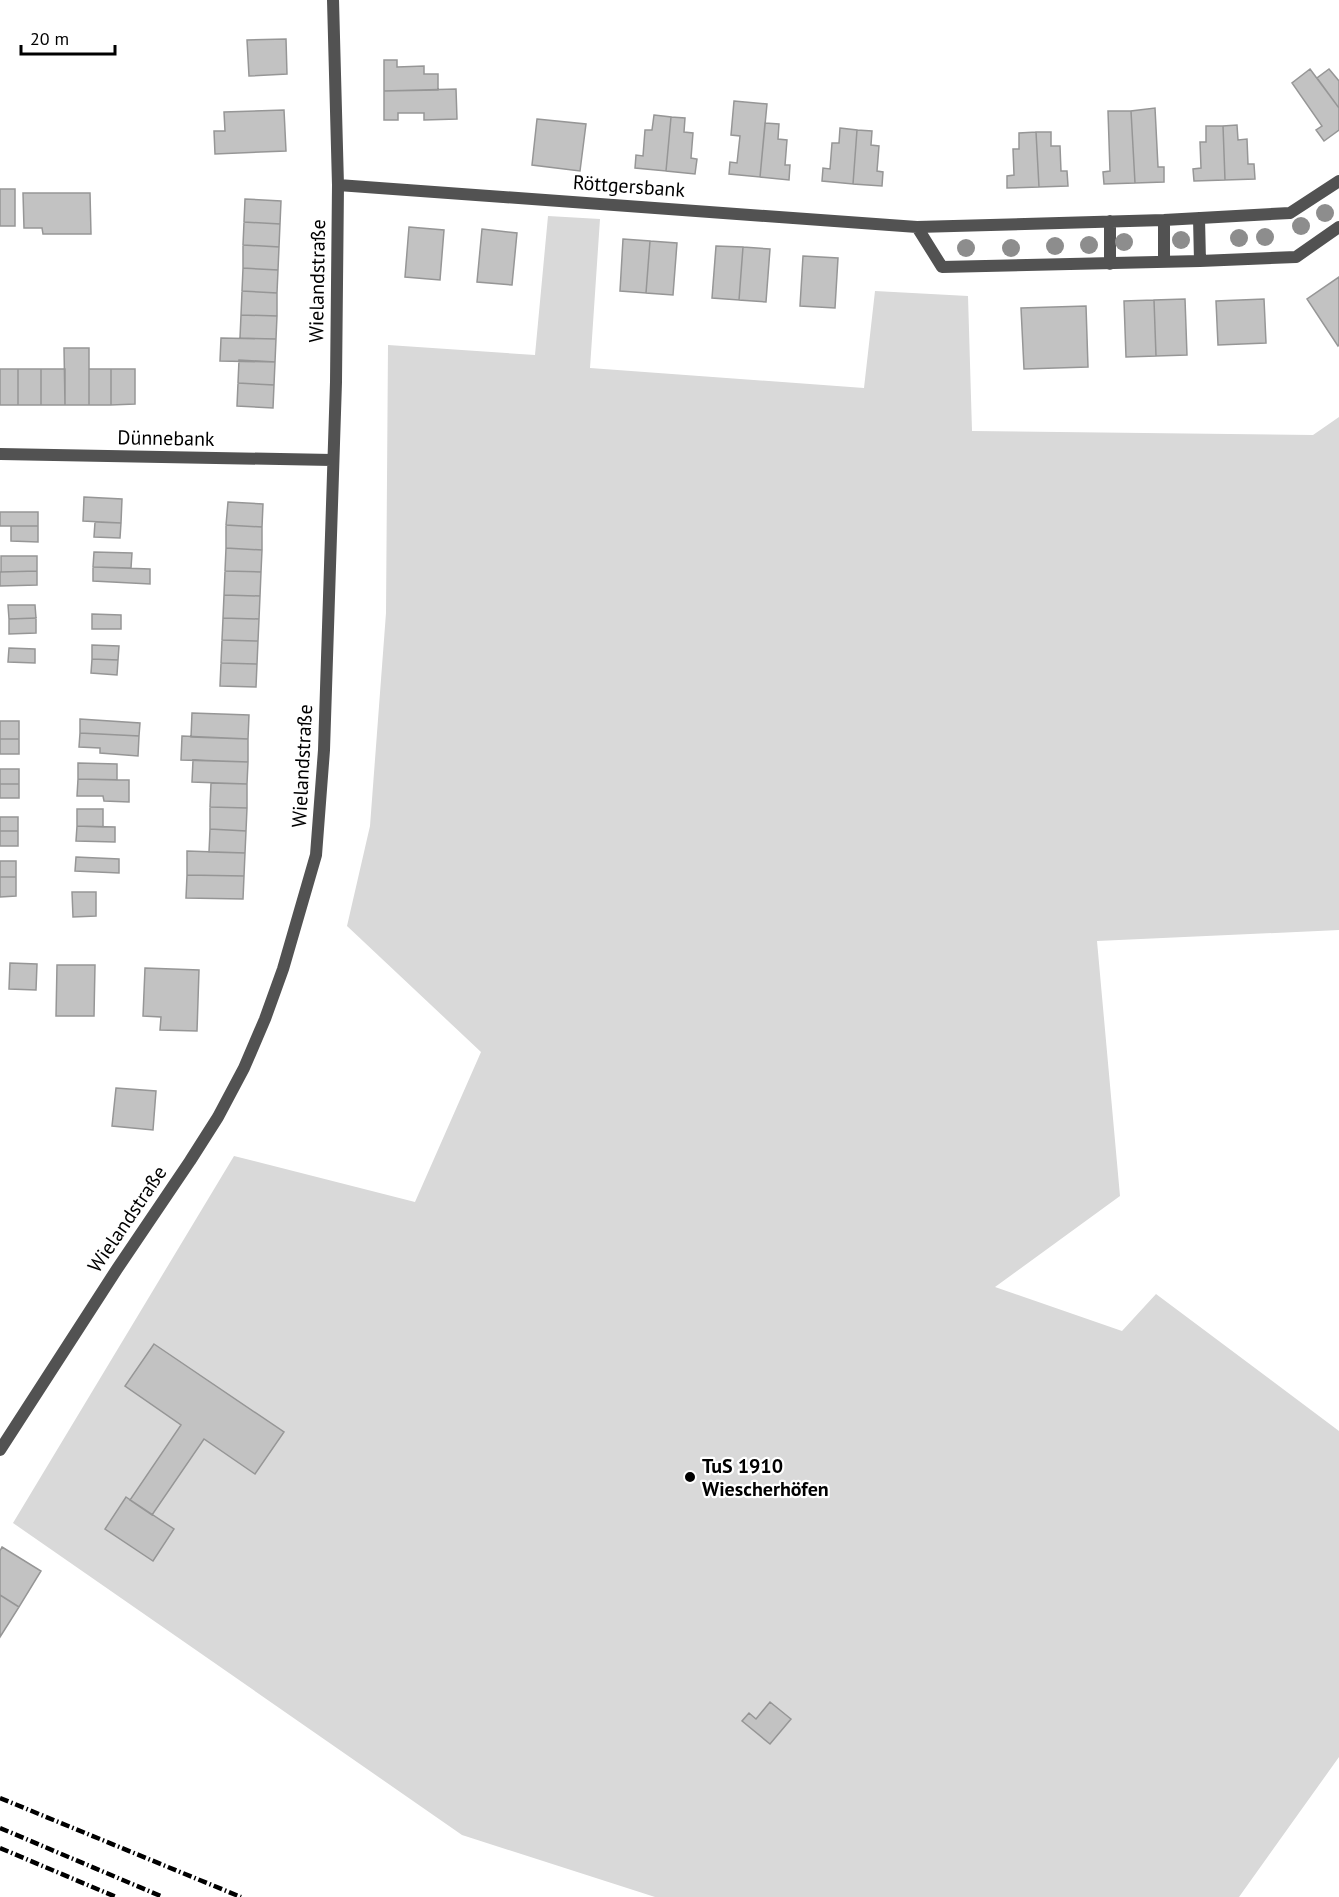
<svg xmlns="http://www.w3.org/2000/svg" width="1339" height="1897" viewBox="0 0 1339 1897" font-family="'PT Sans',sans-serif">
<style>
.green{fill:#d9d9d9}
.building{fill:#c2c2c2;stroke:#969696;stroke-width:1.5}
.lines{fill:none;stroke-linecap:round;stroke-linejoin:round}
.minor{stroke:#525252;stroke-width:12}
.rail{stroke:#000;stroke-width:4.5;stroke-dasharray:9 3 1.5 3;stroke-linecap:butt}
.tree{fill:#8d8d8d}
.poi-dot{fill:#000;stroke:#fff;stroke-width:2}
.labels{text-anchor:middle;dominant-baseline:central;stroke-width:4.5;stroke-linejoin:round;paint-order:stroke}
.street-label{font-size:20px;fill:#000;stroke:#fff}
.poi-label{font-size:20px;font-weight:bold;fill:#000;stroke:#fff;text-anchor:start}
</style>
<rect width="100%" height="100%" fill="#fff"/>
<path class="green" d="M548 216 600 219 590 368 864 388 875 291 968 296 972 431 1313 435 1339 417V930L1097 941 1120 1196 995 1287 1122 1331 1156 1294 1339 1431V1757L1239 1897H655L462 1835 13 1523 234 1156 415 1202 481 1052 347 926 370 826 386 613 388 345 535 355Z"/>
<path class="building" d="M286 39 287 74 249 76 247 40Z
M384 60H397V67L424 66V74H438V90L384 91Z
M1310 69 1339 108V130L1324 141 1316 130 1322 126 1292 83Z
M1329 69 1339 81V108L1317 78Z
M456 89 457 119 424 120V113H398V120H384V91Z
M734 101 767 104 760 177 729 174 730 162 737 163 740 136 731 135Z
M1155 108 1158 167H1164V182L1135 183 1131 111Z
M284 110 286 151 215 154 214 131H225L224 112Z
M1108 111H1131L1135 183 1104 184 1103 172 1110 171Z
M654 115 671 117 666 171 635 168 636 155 643 156 645 130H652Z
M671 117 685 118 684 132 693 133 691 158 697 159 695 174 666 171Z
M537 119 586 124 580 171 532 165Z
M765 123 779 124 778 139 787 140 785 165H790L789 180 760 177Z
M1237 125 1238 140 1247 139 1248 164H1254L1255 179 1225 180 1223 126Z
M1206 126H1223L1225 180 1194 181 1193 169 1201 168 1200 142H1206Z
M840 128 857 130 853 184 822 181 823 168 830 169 832 143H839Z
M857 130 872 131 871 145 879 146 877 171 883 172 882 186 853 184Z
M1036 132 1039 187 1007 188V176L1014 175 1013 149H1019V133Z
M1036 132H1051V146H1060L1061 171H1067L1068 186 1039 187Z
M0 189H15V226H0Z
M23 193H90L91 234H43L42 228H24Z
M245 199 281 201 280 224 244 222Z
M244 222 280 224 279 247 243 245Z
M409 227 444 230 440 280 405 277Z
M482 229 517 233 512 285 477 282Z
M623 239 650 241 646 293 620 291Z
M650 241 677 243 673 295 646 293Z
M243 245 279 247 278 270 243 268Z
M716 246 743 247 739 300 712 298Z
M743 247 770 249 766 302 739 300Z
M803 256 838 258 835 308 800 306Z
M243 268 278 270 277 293 242 291Z
M1339 277V345L1338 346 1307 299Z
M242 291 277 293V316L241 315Z
M1185 299 1187 355 1156 356 1154 300Z
M1264 299 1266 343 1218 345 1216 301Z
M1154 300 1156 356 1126 357 1124 301Z
M1086 306 1088 367 1024 369 1021 308Z
M241 315 277 316 276 339 240 338Z
M221 338 276 339 275 362 220 361Z
M64 348H89V405H65Z
M239 360 275 362 274 385 238 383Z
M0 369H18V405H0Z
M18 369H41V405H18Z
M41 369H65V405H41Z
M89 369H111V405H89Z
M111 369H135V404L111 405Z
M238 383 274 385 273 408 237 406Z
M84 497 122 499 121 523 83 521Z
M228 502 263 504 262 527 226 525Z
M0 512H38V526H0Z
M95 522 121 523 120 538 94 537Z
M226 525 262 527V550L226 548Z
M11 526H38V542L11 541Z
M226 548 262 550 261 572 225 571Z
M94 552 132 553 131 568 93 567Z
M1 556H37V571L1 572Z
M93 567 150 569V584L93 581Z
M37 571V585L0 586V572Z
M225 571 261 572 260 596 224 595Z
M224 595 260 596 259 619 223 618Z
M8 605H35L36 618 9 619Z
M92 614 121 615V629H92Z
M36 618V633L9 634V619Z
M223 618 259 619 258 641 222 640Z
M222 640 258 641 257 664 221 663Z
M92 645 119 646 118 660 92 659Z
M9 648 35 649V663L8 662Z
M92 659 118 660 117 675 91 673Z
M221 663 257 664 256 687 220 686Z
M192 713 249 715 248 739 191 737Z
M80 719 140 723 139 736 80 733Z
M0 721H19V739H0Z
M80 733 139 736 138 756 100 753V748L79 747Z
M182 736 248 739V762L181 760Z
M0 739H19V754H0Z
M193 760 248 762 247 784 192 782Z
M78 763 117 764V780L78 779Z
M0 769H19V784H0Z
M78 779 129 780V802L104 801 103 796H77Z
M211 783 247 784V808L210 807Z
M0 784H19V798H0Z
M210 807 247 808 246 831 210 829Z
M77 809H103V827L77 826Z
M0 817H18V831H0Z
M77 826 115 827V842L76 841Z
M210 829 246 831 245 853 209 852Z
M0 831H18V846H0Z
M187 851 245 853 244 876 187 875Z
M76 857 119 859V873L75 871Z
M0 861H16V877H0Z
M187 875 244 876 243 899 186 898Z
M0 877H16V896L0 897Z
M72 892H96V916L73 917Z
M10 963 37 964 36 990 9 989Z
M57 965H95L94 1016H56Z
M145 968 199 970 197 1031 160 1030 161 1017 143 1016Z
M116 1088 156 1091 153 1130 112 1126Z
M154 1344 284 1432 255 1474 204 1439 152 1515 130 1500 181 1425 125 1386Z
M126 1497 174 1529 153 1561 105 1529Z
M2 1547 41 1571 19 1607 0 1595V1551Z
M0 1595 19 1607 0 1637Z
M770 1702 791 1719 770 1744 742 1721 749 1713 756 1719Z"/>
<g class="lines">
<path class="minor" d="M338 185 917 227 1164 220 1290 213 1339 181
M1199 218 1200 261
M917 227 942 267 1200 261 1296 257 1339 227
M1164 262V220
M1110 264V221
M0 454 332 460
M0 1450 117 1269 190 1161 218 1117 244 1068 265 1019 283 969 316 855 324 750 336 382 338 185 333 0"/>
<path class="rail" d="M0 1798 241 1897
M0 1828 163 1897
M0 1848 116 1897"/>
</g>
<g class="tree">
<circle cx="1325" cy="213" r="9"/>
<circle cx="1301" cy="226" r="9"/>
<circle cx="1265" cy="237" r="9"/>
<circle cx="1239" cy="238" r="9"/>
<circle cx="1181" cy="240" r="9"/>
<circle cx="1124" cy="242" r="9"/>
<circle cx="1089" cy="245" r="9"/>
<circle cx="1055" cy="246" r="9"/>
<circle cx="966" cy="248" r="9"/>
<circle cx="1011" cy="248" r="9"/>
</g>
<circle class="poi-dot" cx="690" cy="1477" r="6"/>
<g class="labels">
<g class="street-label">
<text transform="translate(629 186) rotate(4)">Röttgersbank</text>
<text transform="translate(317 281) rotate(-89)">Wielandstraße</text>
<text transform="translate(166 438) rotate(1)">Dünnebank</text>
<text transform="translate(302 766) rotate(-87)">Wielandstraße</text>
<text transform="translate(127 1219) rotate(-56)">Wielandstraße</text>
</g>
<g class="poi-label">
<text x="702" y="1466">TuS 1910<tspan x="702" dy="23">Wiescherhöfen</tspan></text>
</g>
</g>
<path d="M21 45v9h94v-9" fill="none" stroke="#000000" stroke-width="3"/>
<text x="30" y="45" font-size="18" fill="#000000" stroke="#ffffff" stroke-width="4.5" paint-order="stroke">20 m</text>
</svg>
